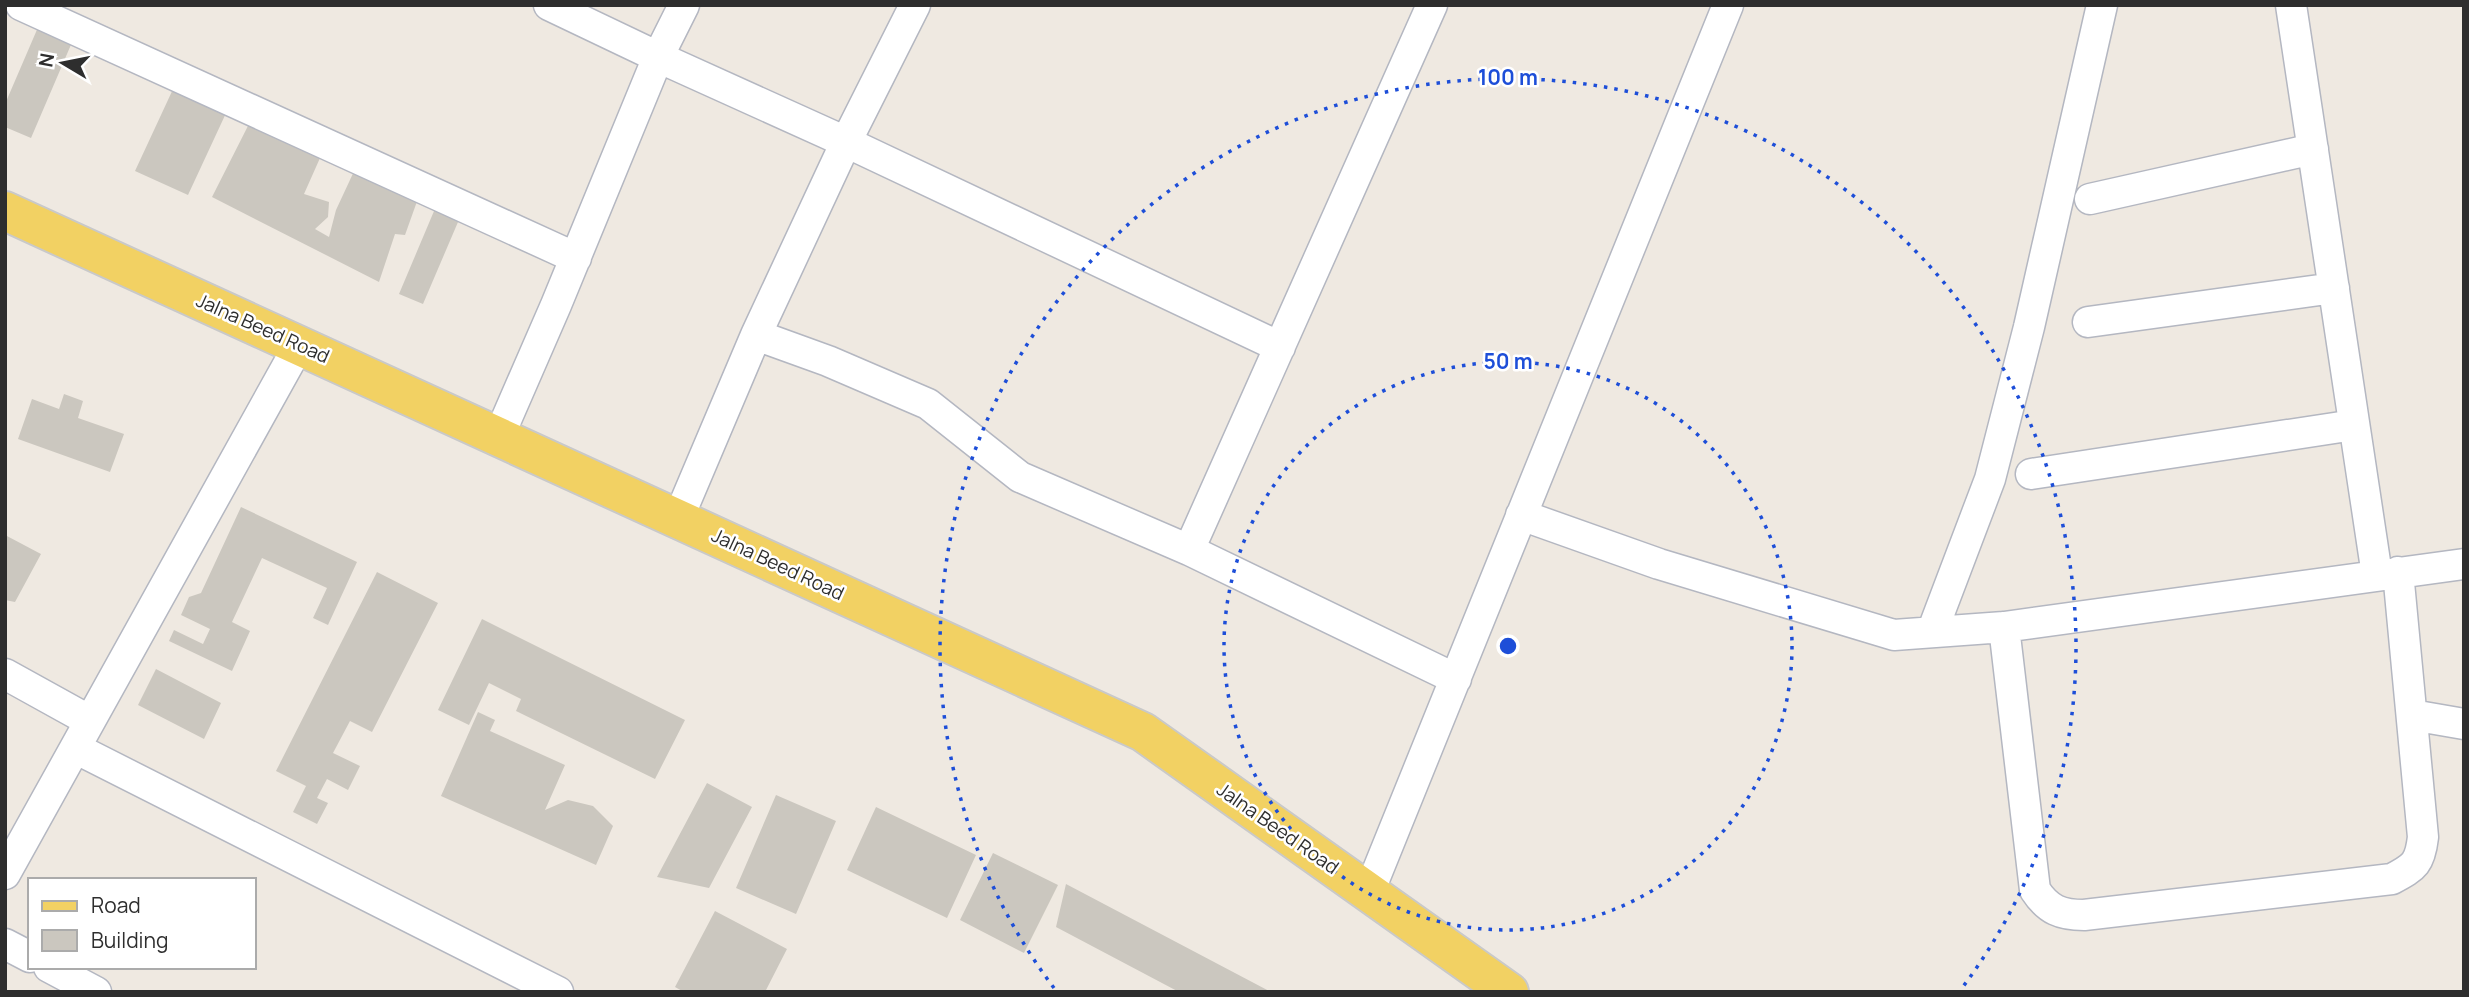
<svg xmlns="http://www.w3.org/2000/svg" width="2469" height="997" viewBox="0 0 2469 997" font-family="Manrope,sans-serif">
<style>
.building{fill:#cbc7bf}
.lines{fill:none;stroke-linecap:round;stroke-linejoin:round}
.minor-casing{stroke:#b4b7c1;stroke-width:33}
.primary-casing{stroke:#c9c9c9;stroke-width:42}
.minor{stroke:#fff;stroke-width:30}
.primary{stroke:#f2d163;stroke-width:38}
.ring{fill:none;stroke:#1d4ed8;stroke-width:3.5;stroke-dasharray:3.5 7}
.labels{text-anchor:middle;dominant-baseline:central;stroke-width:5;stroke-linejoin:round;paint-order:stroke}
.street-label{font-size:19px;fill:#2e2e2e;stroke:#fff}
.centre{fill:#1d4ed8;stroke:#fff;stroke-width:3.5}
.ring-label{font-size:21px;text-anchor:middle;font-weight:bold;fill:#1d4ed8;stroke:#fff;stroke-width:5;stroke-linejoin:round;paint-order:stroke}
</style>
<rect width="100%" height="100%" fill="#efe9e1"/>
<path class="building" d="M39 25 73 40 31 138 5 127V104Z
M174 87 227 111 188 195 135 171Z
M253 116 324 149 304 194 329 202 328 217 315 229 329 237 336 210 356 167 420 193 405 235 395 234 379 282 212 197Z
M437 204 461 215 423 304 399 294Z
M64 394 83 401 78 418 124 434 110 472 18 439 32 399 59 409Z
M241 507 357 562 328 625 313 618 327 588 262 558 232 622 250 631 232 671 169 641 174 630 203 644 210 629 181 615 189 597 201 593Z
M5 535 41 554 15 602 5 600Z
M377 572 438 603 372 732 350 721 333 753 360 766 348 790 327 779 317 798 328 803 317 824 293 812 306 786 276 771Z
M482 619 685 720 655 779 516 711 521 699 489 683 469 725 438 710Z
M156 669 221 703 204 739 138 705Z
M478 712 495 720 490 731 565 765 545 810 568 800 593 806 613 826 596 865 441 796Z
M707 783 752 807 709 888 657 877Z
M776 795 836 821 796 914 736 888Z
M876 807 976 855 947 918 847 870Z
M993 853 1058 885 1024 953 960 920Z
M1066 884 1271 992H1179L1056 927Z
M715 911 787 949 765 992H684L675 987Z"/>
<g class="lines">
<defs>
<path id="minor" d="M21 5 576 258
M684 5 658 57 846 142 1280 347
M1432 5 1189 550 1456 679
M2291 5 2377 575
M2090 199 2313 149
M2088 322 2334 288
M756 335 828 361 928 404 1020 477 1189 550
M499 436 556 305 658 57 549 5
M2031 474 2354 425
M1521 515 1659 564 1894 635 2004 627 2464 564
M678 519 756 335 846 142 915 5
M2004 627 2035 890C2048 910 2061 915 2084 915L2392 879C2415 867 2420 863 2423 837L2398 572
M1932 632 1990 479 2029 327 2102 5
M5 674 90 721
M2412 715 2464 724
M75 748 558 992
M5 874 299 345
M1369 892 1728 5
M5 944 30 957
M49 967 96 992"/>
<path id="primary" d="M5 211 1143 732 1509 992"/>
</defs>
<use href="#minor" class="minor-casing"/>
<use href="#primary" class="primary-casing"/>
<use href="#minor" class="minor"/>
<use href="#primary" class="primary"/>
</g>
<g class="ring">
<circle cx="1508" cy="646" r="284"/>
<path d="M1054 988A568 568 0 1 1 1962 988"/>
</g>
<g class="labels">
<g class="street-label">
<text transform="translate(263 328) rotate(24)">Jalna Beed Road</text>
<text transform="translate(778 564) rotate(25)">Jalna Beed Road</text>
<text transform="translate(1278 828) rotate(35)">Jalna Beed Road</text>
</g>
</g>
<circle cx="1508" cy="646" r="10" class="centre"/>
<g class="ring-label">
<text x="1508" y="85">100 m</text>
<text x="1508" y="369">50 m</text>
</g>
<rect width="2469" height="997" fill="none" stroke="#2e2e2e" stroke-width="14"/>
<rect x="28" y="878" width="228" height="91" fill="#ffffff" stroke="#ababab" stroke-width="2"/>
<rect x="42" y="901" width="35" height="10" fill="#f2d163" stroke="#ababab" stroke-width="2"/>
<text x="91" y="913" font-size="21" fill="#2e2e2e">Road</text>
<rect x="42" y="930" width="35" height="21" fill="#cbc7bf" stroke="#ababab" stroke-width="2"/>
<text x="91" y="948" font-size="21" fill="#2e2e2e">Building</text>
<g transform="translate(63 63) rotate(280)" stroke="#ffffff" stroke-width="5" paint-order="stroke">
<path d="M0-5L12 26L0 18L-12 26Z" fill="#2e2e2e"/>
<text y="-10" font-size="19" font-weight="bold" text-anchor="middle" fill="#2e2e2e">N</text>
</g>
</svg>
